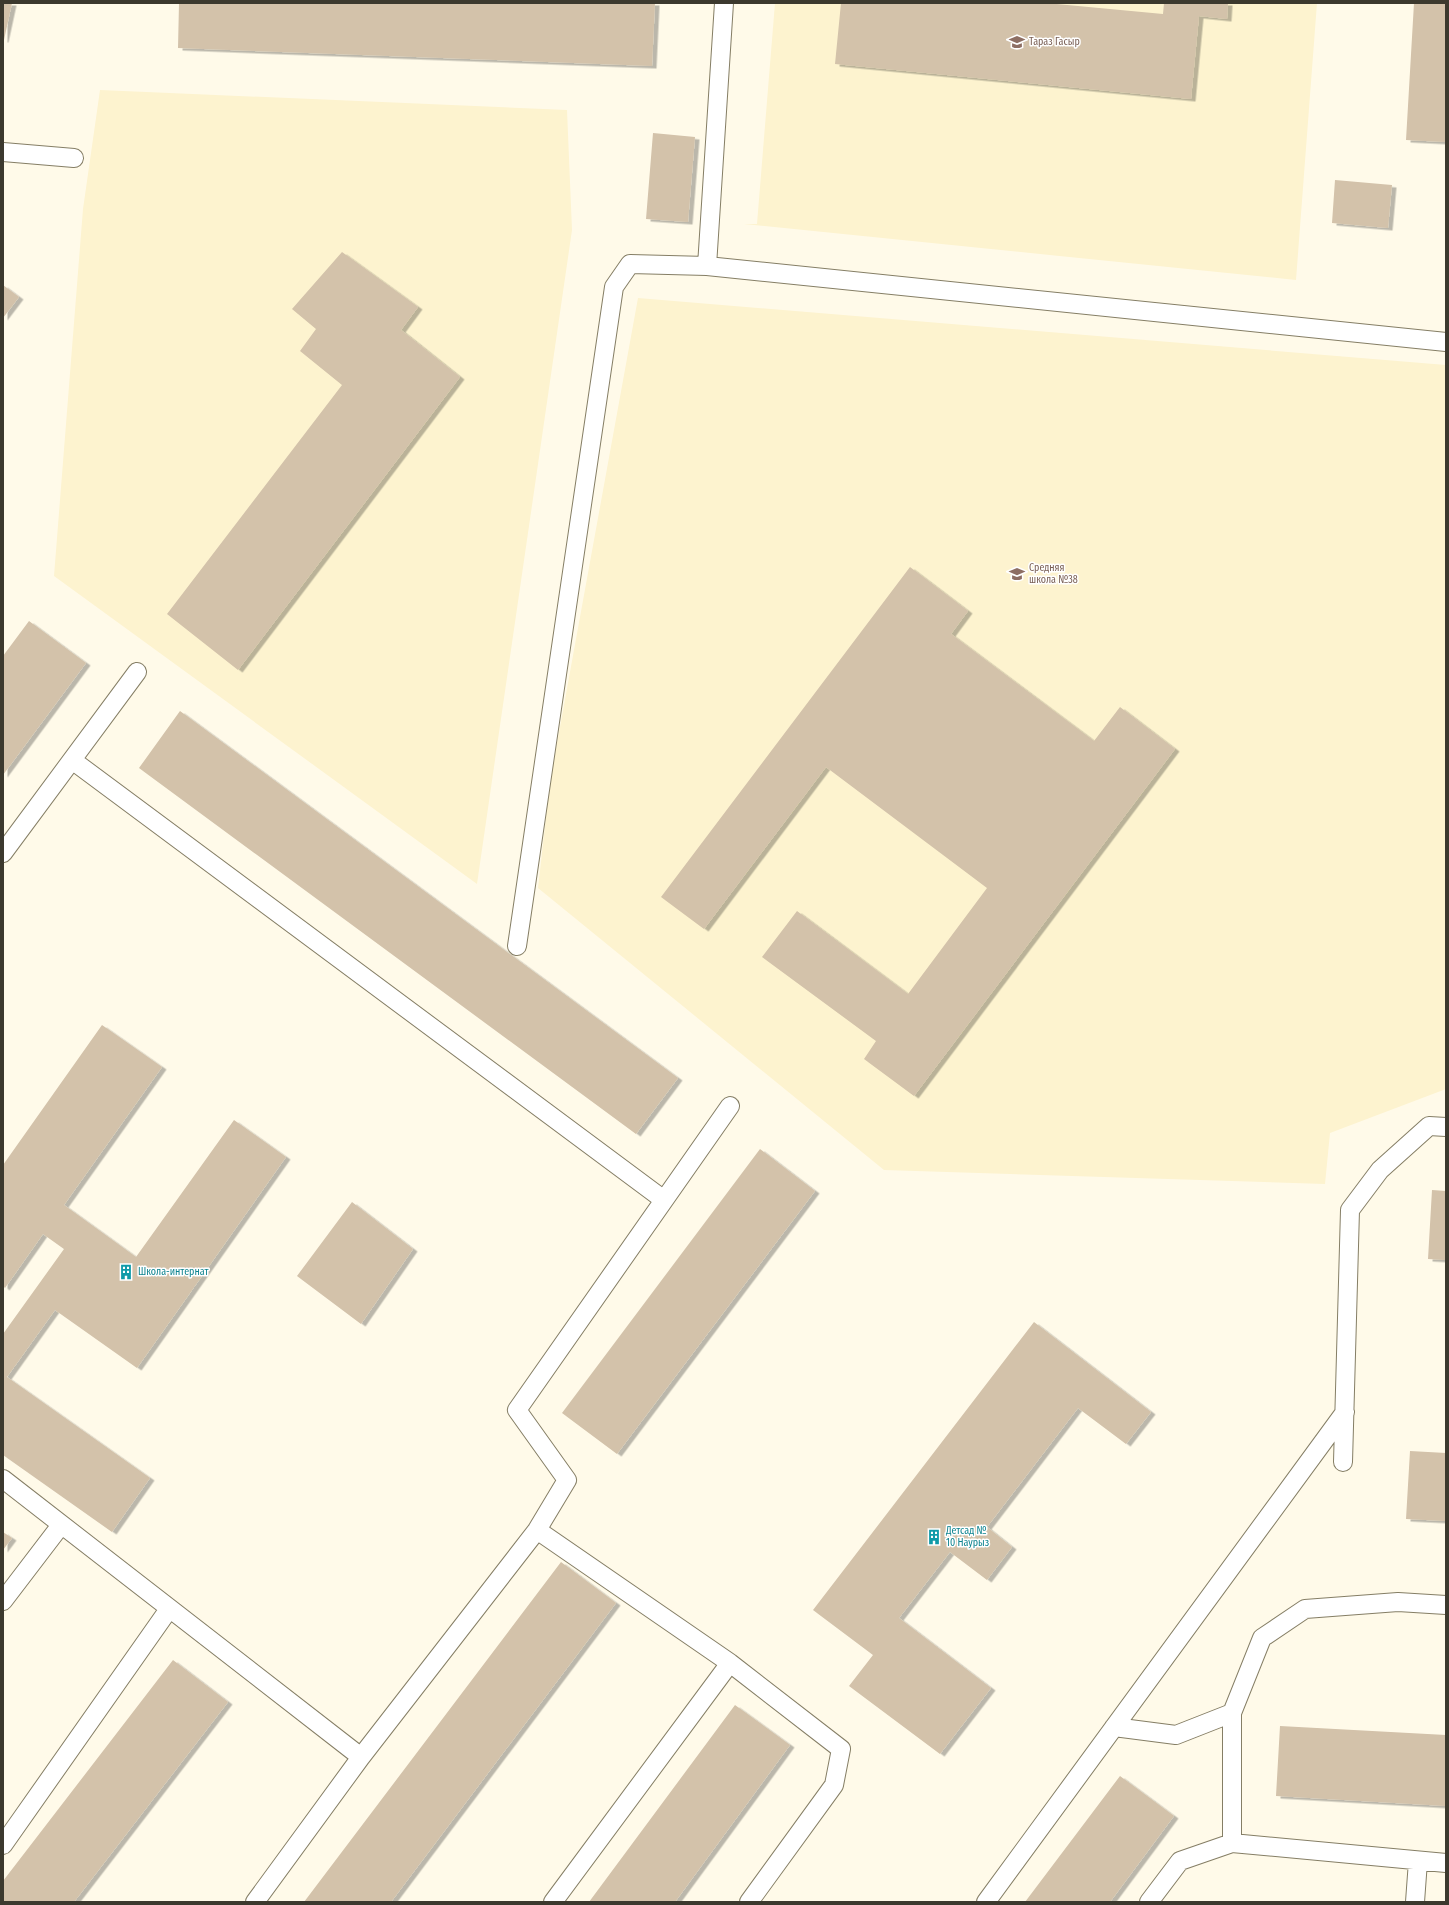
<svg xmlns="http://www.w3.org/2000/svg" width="1449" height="1905" viewBox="0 0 1449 1905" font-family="'Fira Sans Condensed',sans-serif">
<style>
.built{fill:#fdf3cf}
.building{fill:#d3c2aa;filter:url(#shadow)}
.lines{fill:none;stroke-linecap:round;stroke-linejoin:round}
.service-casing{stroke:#857e65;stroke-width:20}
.service{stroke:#fff;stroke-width:18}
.labels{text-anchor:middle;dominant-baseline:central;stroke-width:3;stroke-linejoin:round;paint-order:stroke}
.education-label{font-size:10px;fill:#785e54;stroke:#fff;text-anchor:start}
.culture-label{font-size:10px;fill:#0d838f;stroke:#fff;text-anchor:start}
</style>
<defs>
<filter id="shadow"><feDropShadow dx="4.5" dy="2.5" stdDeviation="0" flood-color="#0004"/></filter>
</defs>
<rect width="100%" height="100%" fill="#fffae9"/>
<path class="built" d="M775 3H1317L1296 280 744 224H757Z
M100 90 567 110 572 230 477 884 54 576 83 209Z
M638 298 1446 365V1089L1330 1133 1325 1184 884 1170 538 888 550 782Z"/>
<path class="building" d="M3 3H12L4 40H3Z
M179 3H655L652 66 178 48Z
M841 3H1046L1163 14 1164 3H1228L1227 19 1199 16 1191 99 835 64Z
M1414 3H1446V142L1406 140Z
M653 133 695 137 688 222 646 219Z
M1335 180 1392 185 1388 228 1332 223Z
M342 252 418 307 401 330 460 377 238 670 167 614 342 385 300 351 316 329 292 309Z
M3 285 19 297 3 318Z
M910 567 968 611 951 634 1094 741 1120 707 1175 749 914 1096 864 1059 876 1041 762 957 797 911 908 994 987 888 826 767 704 929 661 897Z
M29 621 86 663 3 775V656Z
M180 711 678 1078 636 1134 139 768Z
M102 1025 162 1067 64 1205 136 1257 234 1120 286 1157 137 1368 55 1310 7 1377 150 1478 112 1532 3 1455V1334L64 1249 43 1234 5 1288 3 1286V1165Z
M760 1149 815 1191 617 1454 562 1413Z
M1432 1190 1446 1191V1260L1428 1259Z
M352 1202 413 1249 361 1324 297 1276Z
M1034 1322 1151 1412 1126 1444 1078 1408 987 1527 1012 1547 987 1580 950 1552 899 1618 991 1688 940 1754 849 1686 873 1655 813 1610Z
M1410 1451 1446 1453V1521L1406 1519Z
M3 1532 12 1538 3 1550Z
M561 1562 616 1603 391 1902H304Z
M173 1660 228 1702 74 1902H3V1881Z
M735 1705 790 1745 675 1902H589Z
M1280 1726 1446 1735V1806L1276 1796Z
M1120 1776 1174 1816 1110 1902H1025Z"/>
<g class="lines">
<defs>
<path id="service" d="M3 152 74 158
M707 266 724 3
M72 760 664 1200
M3 853 137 672
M517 946 614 287 630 264 707 266 1446 342
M1343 1462 1350 1210 1380 1170 1429 1126 1446 1127
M3 1479 361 1757
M537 1530 730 1663 841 1749 834 1785 749 1902
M3 1601 61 1525
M1114 1727 1176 1735 1232 1713
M1232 1843V1713L1262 1638 1305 1609 1398 1602 1446 1605
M3 1845 169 1609
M255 1902 361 1757 537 1530 567 1480 517 1410 730 1106
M553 1902 730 1663
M986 1902 1345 1412
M1149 1902 1180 1861 1232 1843 1446 1863
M1415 1902 1418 1861"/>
</defs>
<use href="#service" class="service-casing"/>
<use href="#service" class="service"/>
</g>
<defs>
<symbol id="school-bare" viewBox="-9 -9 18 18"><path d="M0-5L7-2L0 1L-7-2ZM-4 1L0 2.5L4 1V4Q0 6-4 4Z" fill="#8d6e63" stroke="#fff" stroke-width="2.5" paint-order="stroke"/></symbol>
<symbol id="building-bare" viewBox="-9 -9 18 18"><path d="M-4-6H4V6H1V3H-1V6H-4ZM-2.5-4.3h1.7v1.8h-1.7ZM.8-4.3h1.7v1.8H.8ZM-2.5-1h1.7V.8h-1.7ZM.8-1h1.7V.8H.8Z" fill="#0f9aa8" stroke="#fff" stroke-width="2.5" paint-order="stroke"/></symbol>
</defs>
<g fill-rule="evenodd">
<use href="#school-bare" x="1006" y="31" width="22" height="22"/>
<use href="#school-bare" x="1006" y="563" width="22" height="22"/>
<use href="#building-bare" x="115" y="1261" width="22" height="22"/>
<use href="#building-bare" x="923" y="1526" width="22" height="22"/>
</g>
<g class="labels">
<g class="education-label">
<text x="1029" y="42">Тараз Гасыр</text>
<text x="1029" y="568">Средняя<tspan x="1029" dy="12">школа №38</tspan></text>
</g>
<g class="culture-label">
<text x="138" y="1272">Школа-интернат</text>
<text x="946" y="1531">Детсад №<tspan x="946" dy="12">10 Наурыз</tspan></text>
</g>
</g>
<rect width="1449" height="1905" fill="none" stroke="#3c392e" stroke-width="8"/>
</svg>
